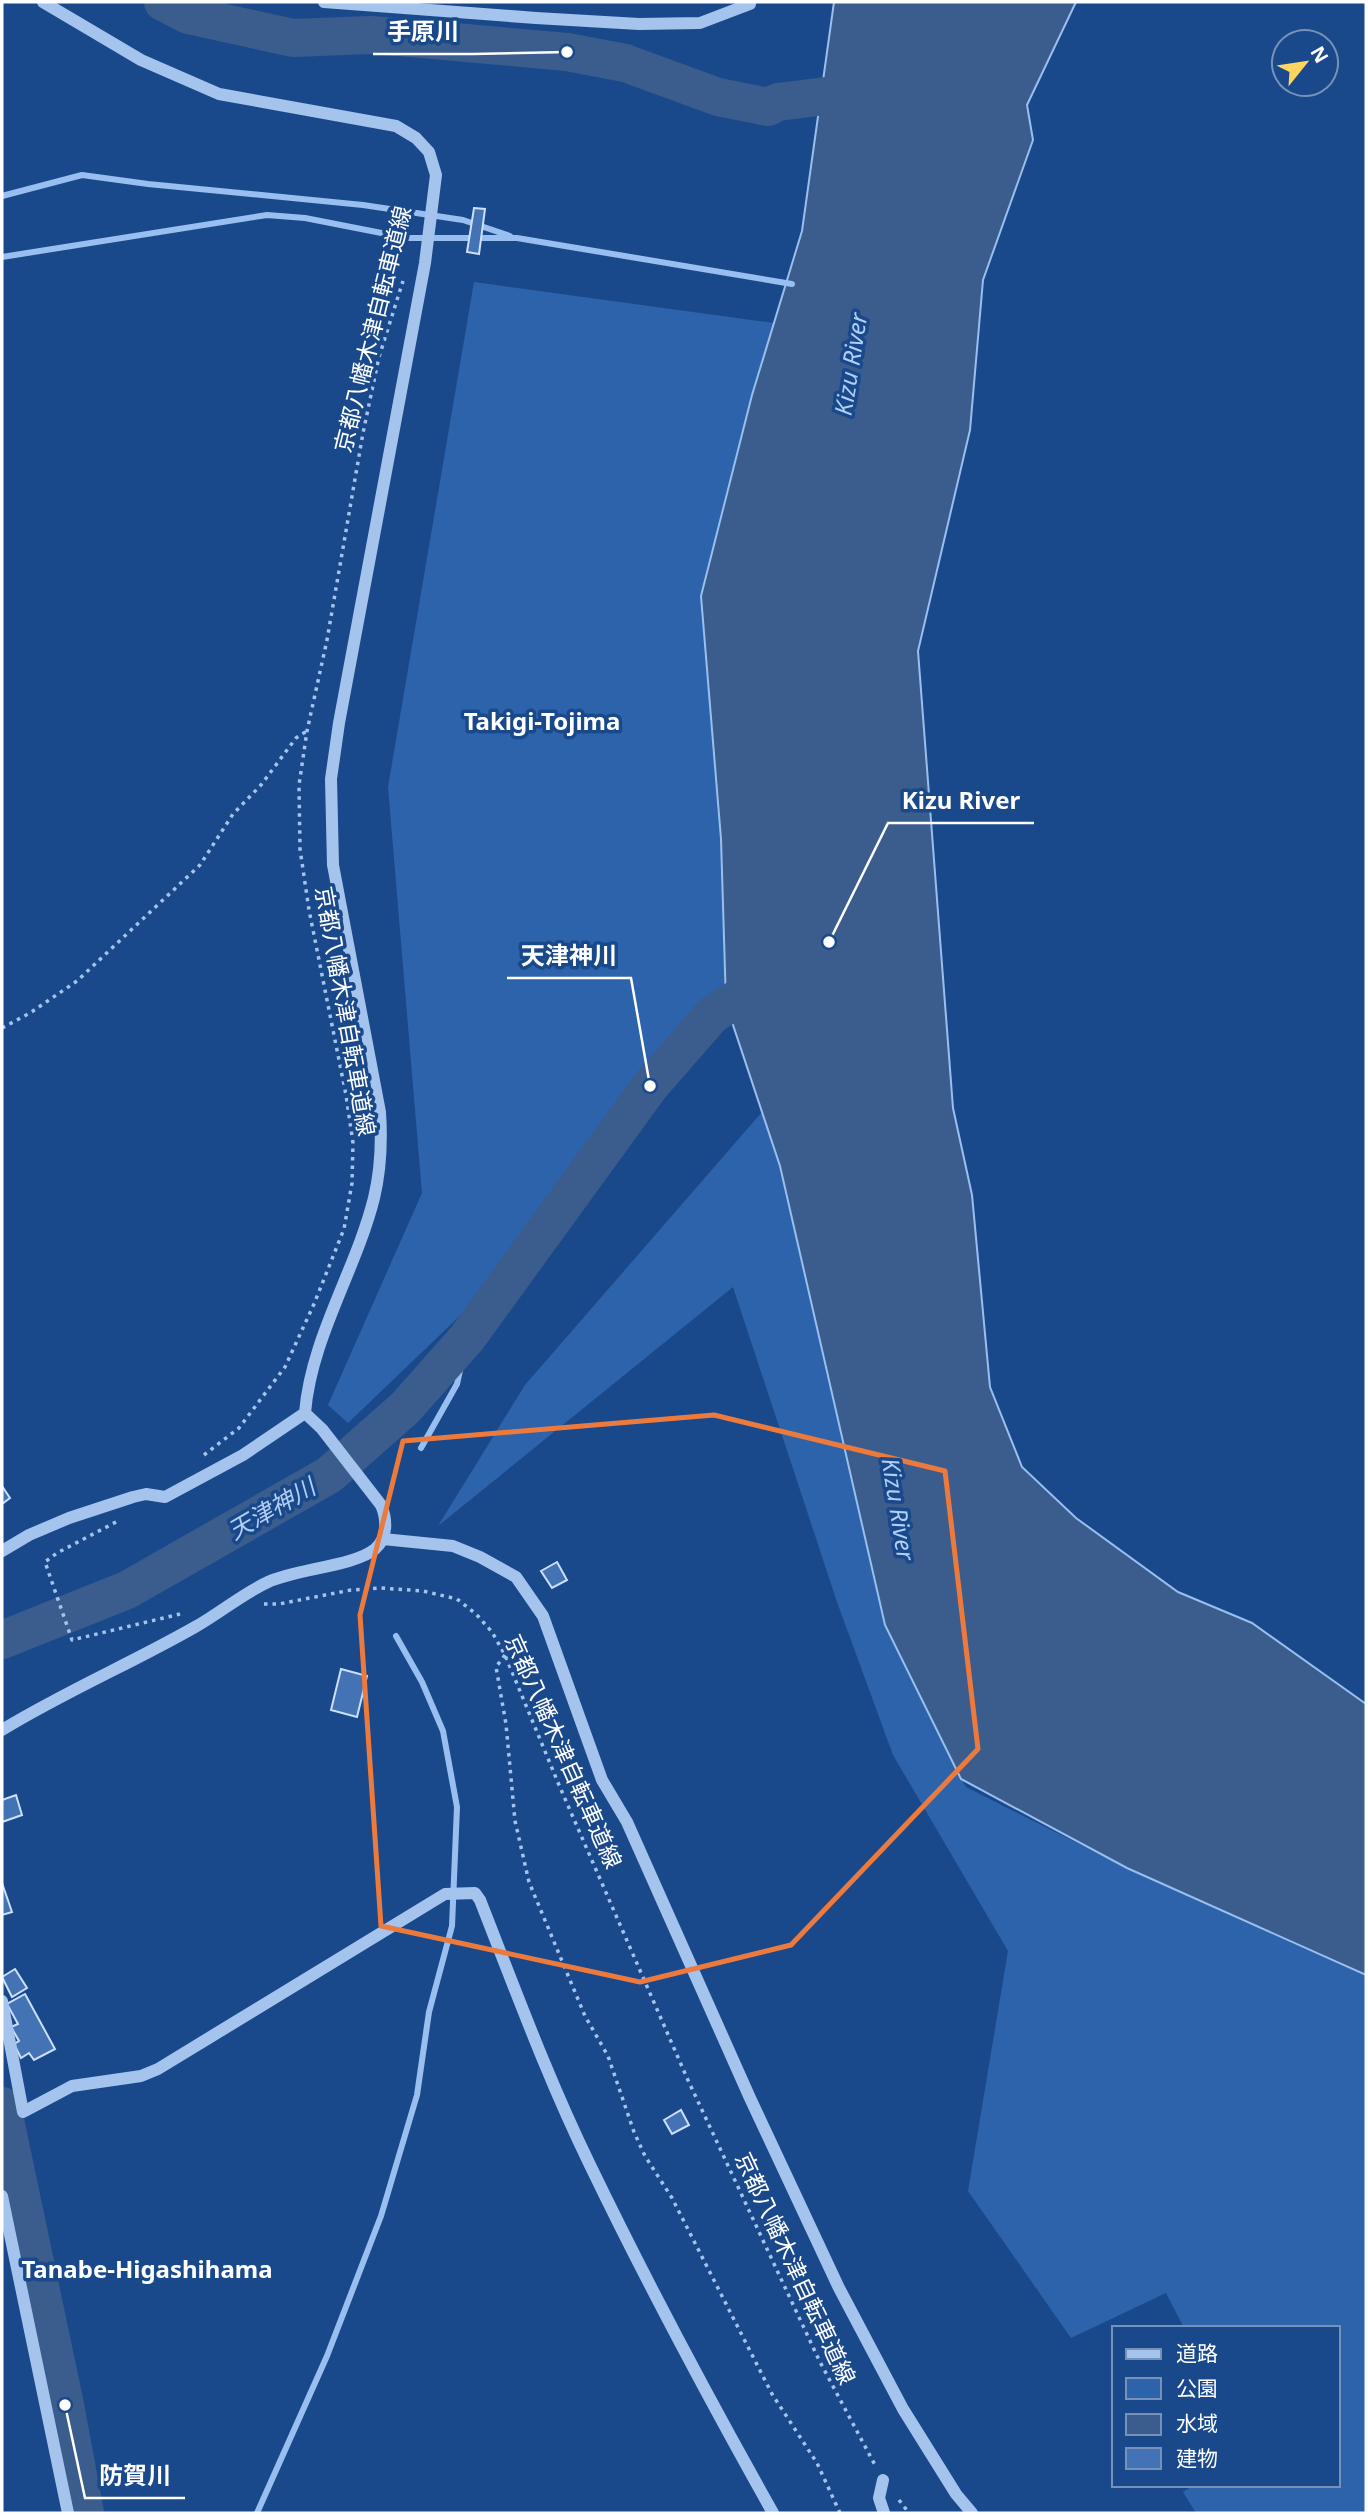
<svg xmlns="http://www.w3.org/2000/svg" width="1368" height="2515" viewBox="0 0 1368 2515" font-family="'Noto Sans','Noto Sans JP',sans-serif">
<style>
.green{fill:#2d63aa}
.water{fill:#3b5d8d;stroke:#98bfef;stroke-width:2}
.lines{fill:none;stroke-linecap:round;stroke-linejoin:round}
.stream{stroke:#98bfef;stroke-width:6}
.river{stroke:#3b5d8d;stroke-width:38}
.building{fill:#4373b4;stroke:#cbdffa;stroke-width:2}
.path{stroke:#a5c4ed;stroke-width:3.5;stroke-dasharray:3.5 5;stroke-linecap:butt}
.minor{stroke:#a5c4ed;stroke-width:12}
.marked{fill:none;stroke:#ed7a3d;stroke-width:5;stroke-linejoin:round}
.labels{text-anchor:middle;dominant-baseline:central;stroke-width:7;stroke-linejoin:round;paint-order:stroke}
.street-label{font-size:23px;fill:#fff;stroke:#1a498b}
.water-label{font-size:24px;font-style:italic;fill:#b1cff5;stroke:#1a498b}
.neighbourhood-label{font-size:24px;font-weight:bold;fill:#fff;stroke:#1a498b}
.leader{fill:none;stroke:#fff;stroke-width:2.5}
.callout-dot{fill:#fff;stroke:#1a498b;stroke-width:2.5}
.callout-label{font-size:24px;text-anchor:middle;font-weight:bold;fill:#fff;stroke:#1a498b;stroke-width:7;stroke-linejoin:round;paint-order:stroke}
</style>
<rect width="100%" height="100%" fill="#1a498b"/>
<path class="green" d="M474 282 774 323 701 599 721 839 725 1006 650 1086 467 1309 348 1423 328 1405 422 1193 388 787Z
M762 1112 780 1166 960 1777 966 1787 1127 1868 1366 1975V2513H1196L1183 2492 1194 2485H1338V2328H1184L1166 2293 1071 2338 968 2191 1008 1951 893 1755 837 1602 733 1287 438 1526 525 1385Z"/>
<path class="water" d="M834 2H1076L1027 105 1033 140 983 280 970 430 918 651 953 1108 972 1195 990 1387 1022 1467 1076 1518 1178 1592 1252 1623 1366 1704V1975L1127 1868 961 1779 885 1625 780 1166 726 1004 721 839 701 596 752 395 802 231Z"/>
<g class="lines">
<path class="stream" d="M2 196 82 175 148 184 363 205 463 220 510 236
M2 257 267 215 305 218 407 238H517L792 284
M421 1448 457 1384 467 1338
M257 2513 327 2356 381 2216 417 2095 429 2012 452 1926 457 1807 443 1731 422 1682 396 1636"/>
<path class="river" d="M163 2 188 15 293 38 370 35 411 38 567 52 625 63 718 97 768 107 778 102 873 90
M2 1640 127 1590 329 1475 405 1408 467 1338 650 1086 712 1015 770 977
M2 2106 65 2405 85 2513"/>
</g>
<path class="building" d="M474 208 485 209 479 254 467 252Z
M2 1486 10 1498 2 1504Z
M557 1562 567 1580 552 1588 541 1571Z
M341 1669 367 1676 357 1717 331 1710Z
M16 1795 22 1815 2 1822V1800Z
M2 1883 12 1912 2 1915Z
M15 1969 27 1988 12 1997 2 1977Z
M25 1994 55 2049 34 2060 29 2053 21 2058 14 2044 19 2041 11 2027 18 2024 7 2004Z
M681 2110 689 2125 672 2134 664 2120Z"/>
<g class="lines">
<path class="path" d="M2 1028 30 1013 77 981 200 865 233 814 261 785 296 738 307 731
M204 1455 239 1428 285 1367 314 1304 344 1229 352 1183 353 1143 346 1095 309 910 300 849 299 785 307 731 327 640 363 433 379 357 403 281
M116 1522 57 1553 45 1562 72 1640 180 1614
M264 1604H279L351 1590 381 1588 423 1591 457 1599 476 1614 492 1632 505 1655 559 1785 687 2078 819 2360 875 2465
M505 1655 496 1667 506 1724 515 1821 529 1882 585 2016 608 2056 634 2132 645 2156 672 2198 772 2394 817 2463 840 2513
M899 2500 909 2513"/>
<path class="minor" d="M324 2 536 18 639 24 700 23 750 4
M383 1539 453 1546 480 1557 516 1577 543 1616 602 1780 627 1822 750 2098 839 2288 903 2409 956 2494 972 2513
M2 1551 29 1535 69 1518 133 1497 146 1494 165 1497 243 1455 305 1413C311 1338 356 1270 374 1198 381 1169 382 1142 380 1112L333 865 331 779 339 723 425 263 436 175 429 152 416 138 396 126 219 94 141 60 43 2
M2 1730C64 1692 132 1663 195 1627 220 1613 242 1594 268 1582 295 1569 355 1566 375 1549 388 1538 387 1519 381 1505L322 1429 305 1413
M2 2001 23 2112 72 2086 141 2076 158 2069 445 1894 475 1893 480 1900C515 1989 548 2079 590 2165 647 2283 709 2399 773 2513
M2 2196 68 2513
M883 2480 879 2498 884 2513"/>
</g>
<path class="marked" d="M714 1415 945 1471 978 1749 791 1945 640 1982 381 1926 360 1615 403 1441Z"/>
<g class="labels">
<g class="street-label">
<text transform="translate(372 329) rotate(-76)">京都八幡木津自転車道線</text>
<text transform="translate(346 1011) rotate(80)">京都八幡木津自転車道線</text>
<text transform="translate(564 1751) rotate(66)">京都八幡木津自転車道線</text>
<text transform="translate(796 2268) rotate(65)">京都八幡木津自転車道線</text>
</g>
<g class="water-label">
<text transform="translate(850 364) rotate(-81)">Kizu River</text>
<text transform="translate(271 1508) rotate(-30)">天津神川</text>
<text transform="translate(899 1509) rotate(81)">Kizu River</text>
</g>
<g class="neighbourhood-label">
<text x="542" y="720">Takigi-Tojima</text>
<text x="147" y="2268">Tanabe-Higashihama</text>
</g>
</g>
<path class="leader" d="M567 52L473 54H373M829 942L888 823H1034M650 1086L631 978H507M65 2405L85 2498H185"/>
<g class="callout-dot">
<circle cx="567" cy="52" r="7"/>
<circle cx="829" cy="942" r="7"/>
<circle cx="650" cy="1086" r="7"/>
<circle cx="65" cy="2405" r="7"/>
</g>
<g class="callout-label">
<text x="423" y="40">手原川</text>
<text x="961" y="809">Kizu River</text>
<text x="569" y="964">天津神川</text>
<text x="135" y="2484">防賀川</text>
</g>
<rect width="1368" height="2515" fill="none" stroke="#ffffff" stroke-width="7"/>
<rect x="1112" y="2326" width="228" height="161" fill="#1a498b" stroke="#7692b9" stroke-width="2"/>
<rect x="1126" y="2349" width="35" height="10" fill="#a5c4ed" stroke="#7692b9" stroke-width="2"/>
<text x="1176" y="2361" font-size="21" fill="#ffffff">道路</text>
<rect x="1126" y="2378" width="35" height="21" fill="#2d63aa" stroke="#7692b9" stroke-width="2"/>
<text x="1176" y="2396" font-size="21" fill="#ffffff">公園</text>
<rect x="1126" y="2414" width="35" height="21" fill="#3b5d8d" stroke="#7692b9" stroke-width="2"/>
<text x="1176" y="2431" font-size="21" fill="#ffffff">水域</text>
<rect x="1126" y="2448" width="35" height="21" fill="#4373b4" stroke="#7692b9" stroke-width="2"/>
<text x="1176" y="2466" font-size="21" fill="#ffffff">建物</text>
<g transform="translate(1305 63) rotate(60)"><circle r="33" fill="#1a498b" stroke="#7692b9" stroke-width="2"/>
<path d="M0-5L12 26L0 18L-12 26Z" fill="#ffd562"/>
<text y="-10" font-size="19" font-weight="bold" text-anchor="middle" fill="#ffffff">N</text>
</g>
</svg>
